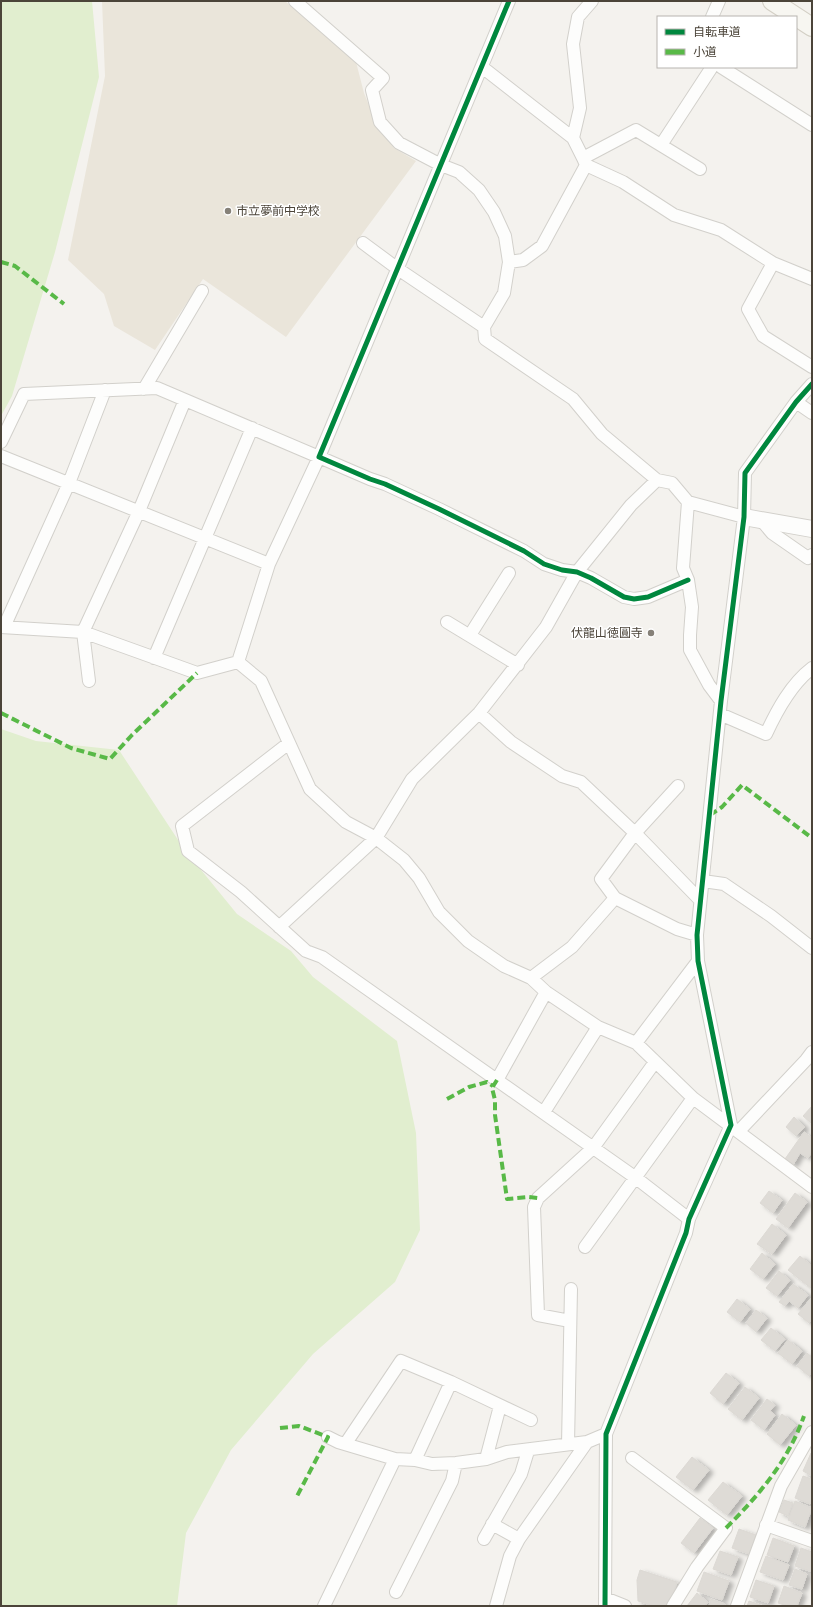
<svg xmlns="http://www.w3.org/2000/svg" width="813" height="1607" viewBox="0 0 813 1607" font-family="'Work Sans','Noto Sans JP',sans-serif">
<style>
.education{fill:#eae5da}
.green{fill:#e1eecf}
.building{fill:#dedbd6;stroke:#dcd9d4;filter:url(#shadow)}
.lines{fill:none;stroke-linecap:round;stroke-linejoin:round}
.minor-casing{stroke:#d2d0cb;stroke-width:14}
.tertiary-casing{stroke:#d2d0cb;stroke-width:18}
.secondary-casing{stroke:#d3cfc5;stroke-width:20}
.minor{stroke:#fdfdfc;stroke-width:12}
.tertiary{stroke:#fdfdfc;stroke-width:16}
.secondary{stroke:#f7f6f1;stroke-width:18}
.quiet{stroke:#58b947;stroke-width:4;stroke-dasharray:8 4;stroke-linecap:butt}
.cycleway-casing{stroke:#fff;stroke-width:8}
.cycleway{stroke:#00873e;stroke-width:5}
.poi-dot{fill:#868178;stroke:#fff;stroke-width:1.5}
.labels{text-anchor:middle;dominant-baseline:central;stroke-width:3;stroke-linejoin:round;paint-order:stroke}
.poi-label{font-size:12px;fill:#4b4439;stroke:#fff;text-anchor:start}
</style>
<defs>
<filter id="shadow"><feDropShadow dx="4.5" dy="2.5" stdDeviation="2" flood-color="#0004"/></filter>
</defs>
<rect width="100%" height="100%" fill="#f4f2ee"/>
<path class="education" d="M102 1H285L356 62 364 93 377 126 394 148 416 161 286 337 203 279 155 350 114 326 104 294 68 260 105 76Z"/>
<path class="green" d="M1 1H92L99 77 55 252 12 396 1 416Z
M1 729 36 741 119 750 184 849 237 914 291 951 313 977 397 1041 416 1133 420 1230 395 1282 313 1354 231 1450 186 1533 177 1606H1Z"/>
<path class="building" d="M812 1106V1124L803 1116Z
M794 1117 805 1127 796 1136 786 1127Z
M804 1132 812 1138V1152L808 1158 800 1153 793 1165 785 1159Z
M769 1191 782 1200 773 1213 760 1203Z
M795 1193 807 1202 788 1228 776 1219Z
M772 1224 786 1235 772 1254 757 1244Z
M762 1253 775 1264 763 1279 750 1269Z
M800 1256 812 1266V1289L788 1270Z
M779 1271 790 1280 777 1296 766 1288Z
M793 1284 808 1295 798 1308 789 1301 785 1306 779 1302Z
M811 1298 812 1299V1319L809 1323 798 1314Z
M737 1299 750 1309 740 1322 727 1312Z
M756 1310 767 1318 756 1332 746 1323Z
M771 1328 785 1339 775 1351 761 1340Z
M788 1340 802 1351 792 1364 778 1353Z
M807 1353 812 1357V1372L809 1376 797 1366Z
M726 1373 739 1383 723 1404 710 1393Z
M745 1387 759 1398 742 1420 728 1409Z
M767 1399 775 1405 770 1411 775 1415 764 1430 751 1420Z
M782 1414 796 1425 780 1445 767 1434Z
M811 1453H812V1476L803 1471Z
M692 1457 709 1470 693 1490 676 1477Z
M803 1476 812 1479V1499L810 1504 795 1498Z
M723 1482 742 1496 727 1515 708 1500Z
M784 1500 793 1503 788 1516 779 1512Z
M795 1501 812 1508 805 1527 788 1520Z
M700 1518 713 1528 694 1553 681 1543Z
M739 1529 756 1535 749 1554 732 1548Z
M773 1538 794 1546 788 1562 767 1555Z
M801 1548 812 1552V1572L795 1566Z
M720 1551 738 1557 731 1575 713 1569Z
M766 1556 789 1565 783 1580 760 1572Z
M795 1569 807 1574 802 1589 789 1585Z
M640 1570 677 1582 671 1602 666 1606H654L638 1601 637 1580Z
M704 1572 729 1581 722 1600 697 1591Z
M756 1580 774 1586 768 1603 750 1597Z
M784 1586 802 1593 797 1606H788L778 1603Z
M697 1593 708 1602 705 1606H687Z
M711 1599 725 1604 724 1606H709Z
M749 1601 764 1606H747Z"/>
<g class="lines">
<defs>
<path id="minor" d="M295 1 383 78 372 90 380 122 399 143 441 165 459 172 479 190 494 212 505 236 509 262 504 293 484 327 485 339 573 399 602 434 657 480 672 483 688 502 744 517
M509 1 319 457 370 479 385 484 439 509 524 551 544 564 562 570 577 572 591 578 624 597 634 599 648 597 688 580
M712 17 719 1
M482 67 573 138
M721 67 812 125
M661 145 712 67
M583 158 636 130 700 169
M586 165 623 182 674 215 721 230 773 263 812 279
M363 243 398 269 484 327
M509 262 523 260 542 246 586 165 583 158 573 138 580 108 573 44 578 17 592 1
M773 263 748 309 763 336 812 367
M144 389 202 291
M796 402 812 413
M1 442 24 394 157 388 319 457 269 564 238 662 197 673 83 632 1 627
M1 456 269 564
M688 502 683 568 688 580 692 607 690 635V650L709 685 721 701
M762 521 772 533 808 558 812 555
M447 622 518 665
M4 627 69 483 105 390
M470 635 509 573
M154 658 252 428
M238 662 261 681 310 789 346 822 376 838 404 860 419 878 439 912 468 941 504 966 531 978 546 992 598 1027 636 1043 693 1098 812 1187
M89 681 83 632 139 511 185 400
M479 713 511 742 562 776 581 782 635 833 700 900
M720 714 766 734C777 710 791 684 812 668
M289 743 182 826 188 851 241 892 306 951 322 957 636 1178 689 1219
M678 786 635 833 601 879 615 898 677 929 697 935
M703 881 724 884 771 916 812 948
M279 927 376 838 412 779 479 713 546 627 577 572 631 505 657 480
M531 978 572 947 615 898
M636 1043 698 961
M497 1080 546 992
M544 1112 598 1027
M739 1131 806 1060 812 1052
M585 1247 693 1098
M570 1321 538 1315 534 1207 538 1198 593 1148 655 1062
M328 1437 338 1442 395 1459 415 1460 432 1464 456 1463 486 1459 507 1452 587 1442 606 1434
M346 1443 401 1361 451 1382 531 1420
M568 1444 571 1289
M632 1458 726 1528 697 1567 673 1606
M486 1459 500 1406
M415 1460 451 1382
M492 1524 519 1539
M766 1525 812 1541
M484 1539 521 1474 528 1451
M396 1592 452 1481 456 1463
M605 1598 625 1606
M324 1606 395 1459
M496 1606 510 1556 519 1539 587 1442
M605 1606 606 1434 686 1233 689 1219 731 1125 698 961 697 935 721 701 744 517 745 473 796 402 812 384
M737 1606 781 1486 812 1432"/>
<path id="tertiary" d="M744 517 812 529"/>
<path id="secondary" d="M772 1 812 27"/>
</defs>
<use href="#minor" class="minor-casing"/>
<use href="#tertiary" class="tertiary-casing"/>
<use href="#secondary" class="secondary-casing"/>
<use href="#minor" class="minor"/>
<use href="#tertiary" class="tertiary"/>
<use href="#secondary" class="secondary"/>
<path class="quiet" d="M1 262 15 266 64 304
M1 713 71 748 110 759 132 735 197 673
M710 815 722 807 742 785 812 838
M497 1080 492 1088 495 1100V1115L507 1199 529 1197 538 1198
M447 1099 469 1087 487 1082 493 1086
M280 1428 299 1426 328 1437 296 1498
M726 1528C760 1494 788 1461 804 1416"/>
<defs>
<path id="cycleway" d="M509 1 319 457 370 479 385 484 439 509 524 551 544 564 562 570 577 572 591 578 624 597 634 599 648 597 688 580
M605 1606 606 1434 686 1233 689 1219 731 1125 698 961 697 935 721 701 744 517 745 473 796 402 812 384"/>
</defs>
<use href="#cycleway" class="cycleway-casing"/>
<use href="#cycleway" class="cycleway"/>
</g>
<g class="poi-dot">
<circle cx="228" cy="211" r="4"/>
<circle cx="651" cy="633" r="4"/>
</g>
<g class="labels">
<g class="poi-label">
<text x="236" y="211">市立夢前中学校</text>
<text x="643" y="633" text-anchor="end">伏龍山徳圓寺</text>
</g>
</g>
<rect width="813" height="1607" fill="none" stroke="#4b4439" stroke-width="4"/>
<rect x="657" y="16" width="140" height="52" fill="#ffffff" stroke="#b7b4b0"/>
<rect x="665" y="29" width="20" height="6" fill="#00873e" stroke="#b7b4b0"/>
<text x="693" y="36" font-size="12" fill="#4b4439">自転車道</text>
<rect x="665" y="49" width="20" height="6" fill="#58b947" stroke="#b7b4b0"/>
<text x="693" y="56" font-size="12" fill="#4b4439">小道</text>
</svg>
